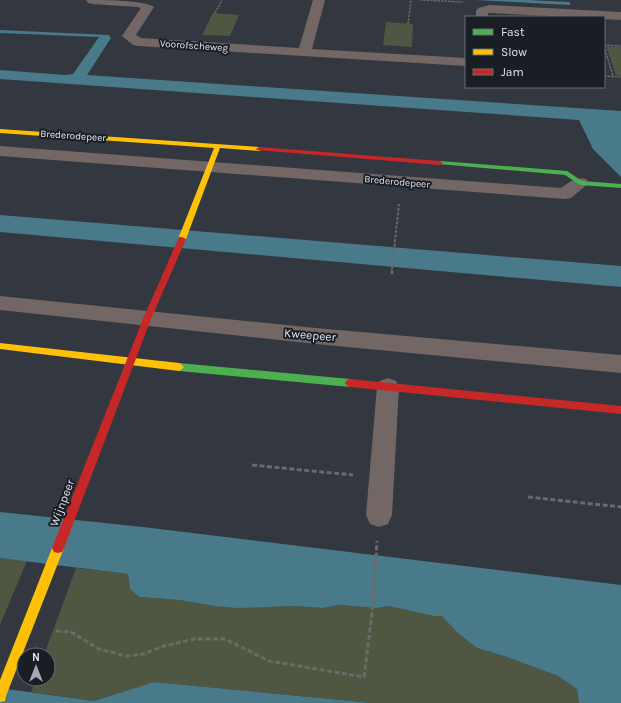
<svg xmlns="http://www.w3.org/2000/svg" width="621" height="703" viewBox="0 0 621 703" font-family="Karla,sans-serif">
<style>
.green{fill:#4f5642}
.water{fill:#497a89}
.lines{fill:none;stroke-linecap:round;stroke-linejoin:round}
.path-far3{stroke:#6e6868;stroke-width:1.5;stroke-dasharray:2.5 1;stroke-linecap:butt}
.path-far2{stroke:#6e6868;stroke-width:2;stroke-dasharray:3 1.5;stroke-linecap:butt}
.path-far1{stroke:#6e6868;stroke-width:2.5;stroke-dasharray:4 2;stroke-linecap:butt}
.path{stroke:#6e6868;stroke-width:3;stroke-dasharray:5 2.5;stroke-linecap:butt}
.street{fill:#726764;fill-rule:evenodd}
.fast{fill:#4caf50;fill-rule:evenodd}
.slow{fill:#ffc107;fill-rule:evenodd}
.jam{fill:#c62828;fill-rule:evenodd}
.labels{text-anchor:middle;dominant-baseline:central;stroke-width:4;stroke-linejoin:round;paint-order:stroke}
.far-street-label{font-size:10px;fill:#e1e6f1;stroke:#191d24}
.street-label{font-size:12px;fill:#e1e6f1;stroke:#191d24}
</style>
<rect width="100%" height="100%" fill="#33373f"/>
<path class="green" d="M213 13 239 15 230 36 202 35Z
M386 22 413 24 412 47 383 45Z
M606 46 621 47V76L616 75Z
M0 558 27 561 0 625Z
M76 568 128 574 130 589 139 597 179 600 215 606H293L323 608 339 605 377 608 388 606 434 616H442L477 648 504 656 558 676 577 689 579 703H372L154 682 94 701 31 692 36 679H48V655H44Z"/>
<path class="water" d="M475 0H527L570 2V5Z
M0 30 109 35 111 38 87 75 621 111V177L593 149 579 120 0 79V70L65 75 73 74 99 37 0 33Z
M0 215 621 266V287L0 232Z
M0 512 143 527 621 585V703H579L577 689 558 676 504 656 477 648 457 632 442 616H434L388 606 377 608 339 605 323 608 293 606 238 608 215 606 179 600 139 597 130 589 128 574 0 558Z
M154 682 372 703H0V688L94 701Z"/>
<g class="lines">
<path class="path-far3" d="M420 0 463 2
M215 13 222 0
M408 24 411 0
M604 45 621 46
M604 46 613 76
M604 76 621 77"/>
<path class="path-far2" d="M392 269 399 204"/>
<path class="path-far1" d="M392 274V268"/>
<path class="path" d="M252 465 353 475
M528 497 621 507
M56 631 71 632 99 649 126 656 143 654 164 646 195 639H225L269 661 364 677 372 614 377 541"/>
<path class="street" d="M86 0C100 0 146 0 154 7L136 35 141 38 299 48 313 0H325L312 49 466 58V66L138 46 133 45 122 36 141 8 137 7 92 4 88 3Z
M490 5 621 12V20L604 19V17H569L490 13H488V17H476V11L478 8Z
M0 146 561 188C570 182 575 177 586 179L589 183 571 198 565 199 0 156Z
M0 296 316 328 621 355V373L316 344 0 310Z
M388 378 396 381 399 387 392 515 388 524 379 527 370 524 366 515 377 387 380 381Z"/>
<path class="fast" d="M440 161 567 171 582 181 621 184V188L580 185 565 175 438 164V162Z
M179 363 350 379 353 380 355 383 353 386 350 387 179 371 176 369 174 367 176 365Z"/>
<path class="slow" d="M0 129 259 147 262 149 259 151 220 148 186 239 182 241 178 239 214 148 0 133Z
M0 343 179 363 182 365 184 367 182 369 179 371 0 349Z
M58 543 62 544 64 548 6 696 5 701 0 702V680L52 548 54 544Z"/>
<path class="jam" d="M259 147 440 161 443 163 440 165 257 150 256 149Z
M179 237H182L186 239 151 319 64 548 62 552 58 553 54 552 52 548 143 319Z
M350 379 621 406V414L350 387 347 386 345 383 347 380Z"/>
</g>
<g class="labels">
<g class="far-street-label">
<text transform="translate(194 46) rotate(4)">Voorofscheweg</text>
<text transform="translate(73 136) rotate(4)">Brederodepeer</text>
<text transform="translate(397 182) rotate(5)">Brederodepeer</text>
</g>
<g class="street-label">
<text transform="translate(310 335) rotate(5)">Kweepeer</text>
<text transform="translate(62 503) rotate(-69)">Wijnpeer</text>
</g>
</g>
<rect x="465" y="16" width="140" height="72" fill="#191d24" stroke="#696d76"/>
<rect x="473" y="29" width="20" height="6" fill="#4caf50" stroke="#696d76"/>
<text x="501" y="36" font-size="12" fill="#e1e6f1">Fast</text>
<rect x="473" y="49" width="20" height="6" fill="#ffc107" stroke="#696d76"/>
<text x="501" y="56" font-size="12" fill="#e1e6f1">Slow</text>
<rect x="473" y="69" width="20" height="6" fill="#c62828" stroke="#696d76"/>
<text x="501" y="76" font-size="12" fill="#e1e6f1">Jam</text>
<g transform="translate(36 667)"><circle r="19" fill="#191d24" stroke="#696d76"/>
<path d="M0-3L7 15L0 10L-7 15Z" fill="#a4a9b3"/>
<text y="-6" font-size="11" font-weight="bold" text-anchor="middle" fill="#e1e6f1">N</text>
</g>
</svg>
